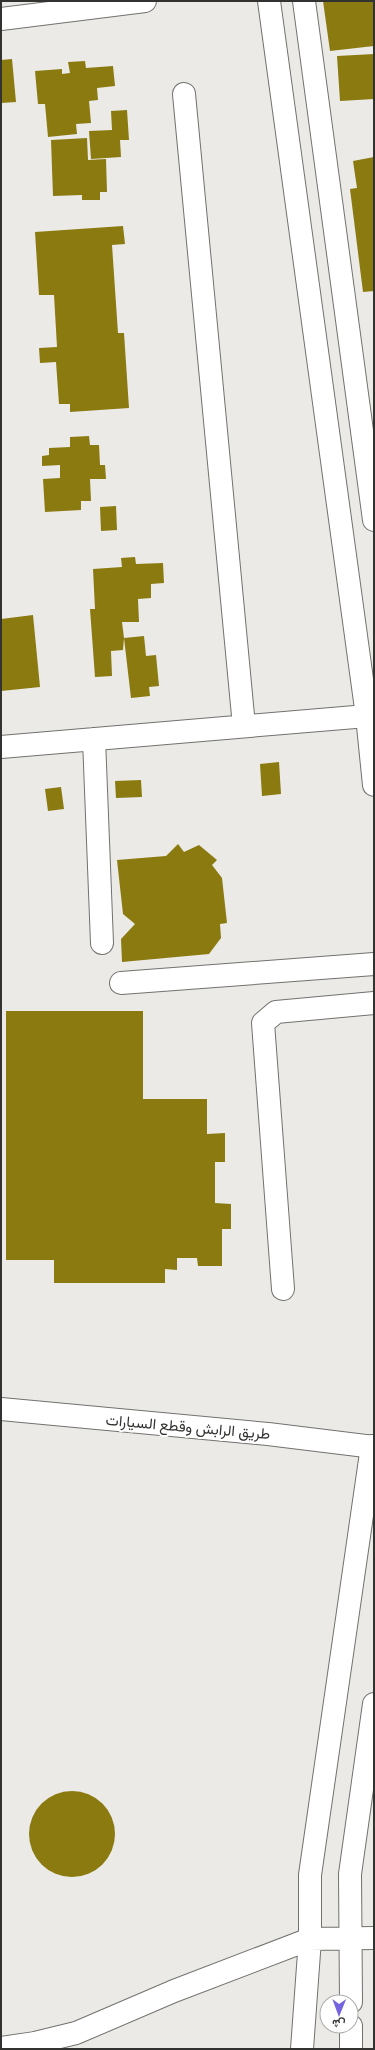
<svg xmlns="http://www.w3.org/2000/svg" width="375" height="2050" viewBox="0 0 375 2050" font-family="Figtree,Vazirmatn,sans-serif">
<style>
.building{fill:#8a7a0f}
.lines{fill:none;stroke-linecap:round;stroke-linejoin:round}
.minor-casing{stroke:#71716e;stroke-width:24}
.major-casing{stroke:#71716e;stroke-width:24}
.minor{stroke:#fff;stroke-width:22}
.major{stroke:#fff;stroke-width:22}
.labels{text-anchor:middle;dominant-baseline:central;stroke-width:4;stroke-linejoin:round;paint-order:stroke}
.street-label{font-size:15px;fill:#323230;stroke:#fff}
</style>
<rect width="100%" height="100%" fill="#ebeae7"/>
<path class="building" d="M323 1H374V46L330 51Z
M374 54V99L340 101 337 56Z
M12 59 16 102 1 103V60Z
M85 61 86 68 113 66 115 86 97 88 98 100 89 101 91 123 76 124 77 134 48 137 45 104H38L35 71 62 69V74L70 73 68 62Z
M127 110 129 140H120L121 157 91 159 89 131 112 130 111 111Z
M87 138 88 160 106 159 107 192H100V200H82V195L53 196 51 140Z
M374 157V291L363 292 350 189 357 188 353 161Z
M123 226 125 244 112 245 118 333H124L129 408 70 412V404H59L56 362 40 363 39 348 57 347 54 295H39L35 232Z
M89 436 90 445H99L100 465H105L106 479H90L91 501H81V510L45 512 43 479 60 478V465L42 466V456L49 455V448L70 447V437Z
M116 506 117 530 101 531 100 507Z
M135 557 136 564 163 563 164 583 151 584V598L138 599 139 622H122L124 638 144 636 146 656 156 655 159 686 149 687 150 696 131 698 124 638 123 650 111 651 112 676 95 677 90 609H95L93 569 122 567 121 558Z
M33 615 40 687 1 691V619Z
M279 762 281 794 262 796 260 764Z
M141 780 142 797 116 798 115 781Z
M61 787 64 809 48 811 45 789Z
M178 844 184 852 199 845 217 860 212 865 222 878 227 923 220 924 221 938 209 954 122 962 121 939 135 924 123 914 117 860 166 856Z
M6 1011H143V1099H207V1134L225 1133V1162H215V1203L231 1204V1229H222V1266H198L197 1258H177V1270L165 1269V1283H54V1260H6Z
M29 1834a43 43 0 1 1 86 0a43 43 0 1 1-86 0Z"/>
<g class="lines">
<defs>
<path id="minor" d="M1 19 145 1
M184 94 244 726
M94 739 102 943
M1 747 367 716
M121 983 374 964
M283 1289 263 1023 276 1012 374 1003
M351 2002 350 1874 374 1704
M351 2026V2049
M1 2048 35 2043 76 2033 174 1991 310 1939 374 1938
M302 2049 310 1939V1875L372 1446"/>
<path id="major" d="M269 1 367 716 374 785
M304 1 374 520
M1 1409 268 1434 374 1447"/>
</defs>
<use href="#minor" class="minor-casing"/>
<use href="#major" class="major-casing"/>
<use href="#minor" class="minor"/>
<use href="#major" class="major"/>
</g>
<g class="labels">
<g class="street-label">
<text transform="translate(188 1427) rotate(5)">طريق الرابش وقطع السيارات</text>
</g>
</g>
<rect width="375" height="2050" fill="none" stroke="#323230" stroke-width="4"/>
<g transform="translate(339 2014) rotate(181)"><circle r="19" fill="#ffffff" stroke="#adadac"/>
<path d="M0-3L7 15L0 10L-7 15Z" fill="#7564df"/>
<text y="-6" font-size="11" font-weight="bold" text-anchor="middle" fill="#323230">ش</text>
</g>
</svg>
